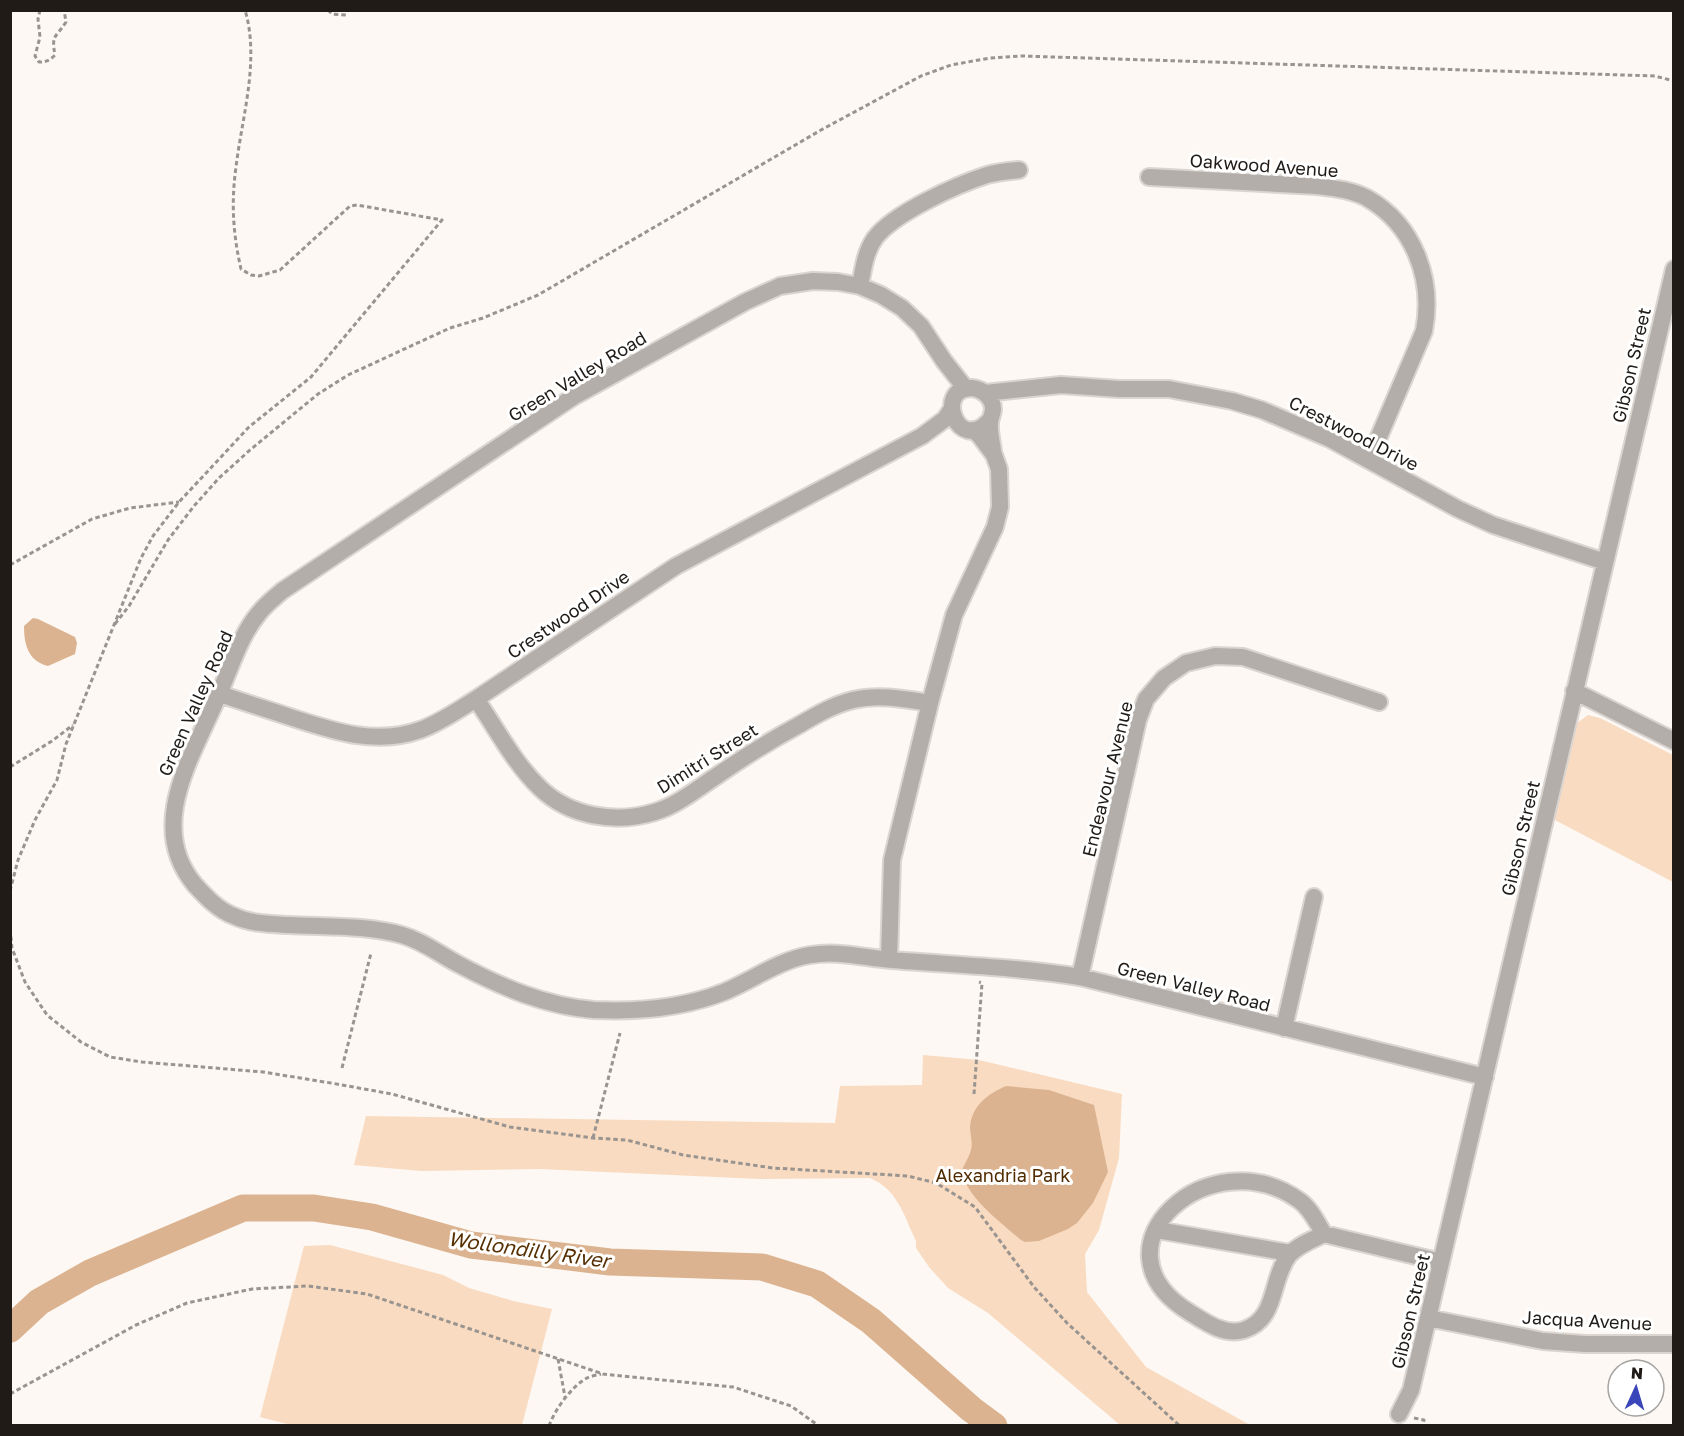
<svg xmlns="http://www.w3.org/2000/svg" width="1684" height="1436" viewBox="0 0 1684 1436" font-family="'Golos Text',sans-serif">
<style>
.green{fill:#f9dbc1}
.water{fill:#dcb390}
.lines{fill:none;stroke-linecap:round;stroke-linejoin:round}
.river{stroke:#dcb390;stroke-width:27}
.minor-casing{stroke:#dad5d0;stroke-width:20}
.path{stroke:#99948f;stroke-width:3;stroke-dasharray:4.5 3;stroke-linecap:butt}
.minor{stroke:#b3aea9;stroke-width:16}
.labels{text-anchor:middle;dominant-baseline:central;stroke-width:6;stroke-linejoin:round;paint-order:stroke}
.street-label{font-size:18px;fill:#201b17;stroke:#fff}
.park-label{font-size:18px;fill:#512b00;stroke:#fff}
.water-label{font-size:20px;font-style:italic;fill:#573003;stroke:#fff}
</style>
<rect width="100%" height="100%" fill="#fdf8f3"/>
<path class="green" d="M1588 715 1600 718 1673 755V882L1553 819 1574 729 1577 723Z
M923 1055 979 1060 1122 1094 1119 1158 1099 1230 1085 1254 1087 1292 1146 1367 1250 1425H1120L988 1313 948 1288 929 1267 916 1248V1241C903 1214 898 1190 870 1178L760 1179 539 1169 421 1171 354 1165 366 1116 835 1123 840 1086 922 1085Z
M330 1245 443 1275 469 1288 513 1301 552 1309 522 1425 295 1426 260 1417 304 1246Z"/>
<path class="water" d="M33 618 38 619 75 637 77 643 75 654 48 666C28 661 24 644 24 626Z
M1006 1086 1049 1090 1094 1105 1108 1172 1093 1203 1077 1223 1068 1229 1039 1241 1025 1242 1021 1240C999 1221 969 1199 961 1172 964 1165 969 1157 971 1150 973 1143 970 1134 970 1127 972 1105 988 1094 1006 1086Z"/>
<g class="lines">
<path class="river" d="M10 1329 39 1302 90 1273 243 1208H314L372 1217 471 1245 610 1262 762 1267 817 1284 871 1321 971 1409 994 1426"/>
<defs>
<path id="minor" d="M1149 177 1317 186C1333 188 1352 190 1367 198 1414 225 1434 279 1424 331L1369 460
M860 286C863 270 865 252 875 238 894 213 956 185 987 175 997 172 1008 171 1019 170
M966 389 944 361 921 326 902 308 881 295 860 286 838 282 813 281 780 286 745 302 573 397 282 591C274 598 265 605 259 613 238 638 229 674 215 703 190 760 147 828 195 885 206 897 218 910 234 916 251 924 271 924 289 925 325 927 368 925 402 935 423 941 439 954 458 964 501 987 545 1006 594 1010 637 1012 683 1008 724 992 753 980 779 960 810 955 838 950 864 958 892 960 955 965 1017 967 1080 977L1485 1077
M985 393 1061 385 1119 389H1169L1232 401 1262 410 1330 439 1458 509 1493 525 1605 562
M989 421C958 455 933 388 972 388 983 389 993 398 993 409 993 414 990 418 990 423 989 431 992 442 993 451
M1574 691 1674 741
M220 694C243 702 266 709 290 717 333 731 375 746 420 730 440 723 458 710 476 699L676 566 922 436 945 419 951 410
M476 699C496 728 514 763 540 788 570 817 616 824 655 812 678 805 698 788 718 775 744 757 771 740 799 725 816 715 833 705 853 700 878 694 904 699 930 703
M889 960 892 860 930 703 954 615 995 527 1000 507 999 469 994 455 979 435 973 430
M1080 977 1138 720 1146 699 1164 678 1186 663 1215 656 1243 657 1379 702
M1284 1028 1314 897
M1157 1230 1290 1253
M1324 1234C1312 1240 1298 1245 1289 1255 1270 1279 1278 1319 1244 1330 1224 1336 1205 1322 1189 1312 1085 1247 1211 1136 1300 1201 1311 1209 1317 1223 1324 1234L1441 1262
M1428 1318 1543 1341 1585 1344H1674
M1399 1414 1411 1390 1428 1318 1674 269"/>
</defs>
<use href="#minor" class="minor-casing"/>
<path class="path" d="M40 10 38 19 40 37 35 56 39 62C46 62 49 61 55 55 51 34 56 38 66 22L64 10
M328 10 332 14 346 15
M10 565 92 519 130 508 179 502
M115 624 129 606 168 540 194 506 219 478 250 450 318 394 348 375 450 328 483 318 538 295 821 130 921 76 951 65 990 58 1022 56 1655 76 1674 81
M10 767 52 741 73 725
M10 891 18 860 35 820 57 780 66 744 141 558 153 536 179 502 249 427 311 377 442 220 357 205 350 206 280 270 259 276 251 275 241 269C233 234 231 203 236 167 242 117 260 60 245 10
M10 929 12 948 25 982 47 1015 81 1042 110 1057 142 1062 263 1072 331 1083 392 1094 510 1127 593 1138 627 1140 683 1155 773 1168 908 1176 936 1183 975 1207 1034 1287 1067 1323 1180 1426
M342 1068 371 953
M974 1094 982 983 979 982
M593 1138 620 1033
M558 1359 565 1397
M10 1394 136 1325 187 1303 252 1289 308 1286 367 1294 603 1374 733 1387 791 1406 819 1426
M1414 1418 1424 1420 1423 1426
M549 1426C555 1409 572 1386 587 1378 591 1376 597 1375 601 1374"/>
<use href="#minor" class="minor"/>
</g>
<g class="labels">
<g class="street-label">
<text transform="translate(1264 165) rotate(4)">Oakwood Avenue</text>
<text transform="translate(1631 365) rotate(-77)">Gibson Street</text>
<text transform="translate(577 376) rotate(-31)">Green Valley Road</text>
<text transform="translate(1354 433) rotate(27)">Crestwood Drive</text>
<text transform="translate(568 614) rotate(-34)">Crestwood Drive</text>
<text transform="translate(195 703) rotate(-66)">Green Valley Road</text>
<text transform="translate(707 758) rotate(-32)">Dimitri Street</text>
<text transform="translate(1107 779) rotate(-76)">Endeavour Avenue</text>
<text transform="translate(1520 838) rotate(-77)">Gibson Street</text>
<text transform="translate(1194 986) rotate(14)">Green Valley Road</text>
<text transform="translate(1410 1311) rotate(-77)">Gibson Street</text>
<text transform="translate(1587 1320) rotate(3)">Jacqua Avenue</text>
</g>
<g class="park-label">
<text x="1003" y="1175">Alexandria Park</text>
</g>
<g class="water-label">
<text transform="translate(529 1249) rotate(8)">Wollondilly River</text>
</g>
</g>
<rect width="1684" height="1436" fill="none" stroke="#201b17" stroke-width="24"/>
<g transform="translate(1636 1388) rotate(4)"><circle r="28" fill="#ffffff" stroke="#a6a4a2" stroke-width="1.5"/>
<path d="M0-4.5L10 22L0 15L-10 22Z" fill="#3945b8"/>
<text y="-9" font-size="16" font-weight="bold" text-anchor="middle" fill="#201b17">N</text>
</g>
</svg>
